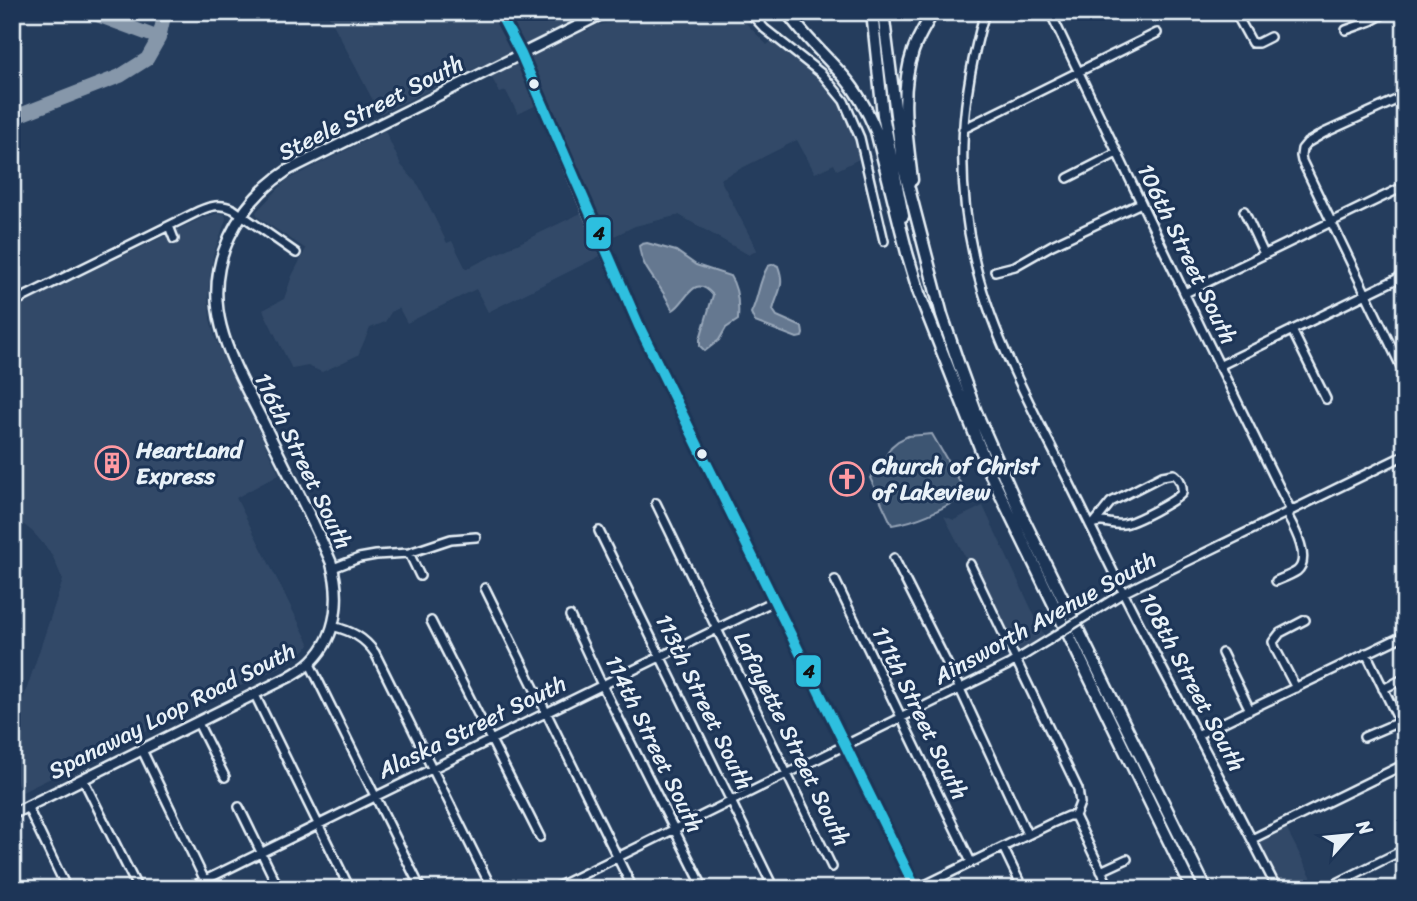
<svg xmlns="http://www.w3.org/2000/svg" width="1417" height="901" viewBox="0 0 1417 901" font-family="Sriracha,sans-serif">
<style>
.built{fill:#334a68}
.green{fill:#3e5472;stroke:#93a2b5;stroke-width:2}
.water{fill:#657890;stroke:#99a8ba;stroke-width:2}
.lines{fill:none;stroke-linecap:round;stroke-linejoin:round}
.taxiway{stroke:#8697aa;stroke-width:14}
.minor-casing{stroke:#e8f1f8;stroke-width:12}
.major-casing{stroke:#e8f1f8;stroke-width:14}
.highway-casing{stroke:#e8f1f8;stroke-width:15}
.minor{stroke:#1d3557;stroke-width:7}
.major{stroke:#1d3557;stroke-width:9}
.highway{stroke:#1d3557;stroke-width:10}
.minor-bridge-casing{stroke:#e8f1f8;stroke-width:12;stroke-linecap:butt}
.minor-bridge{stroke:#1d3557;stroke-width:7}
.bus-1-casing{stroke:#1d3557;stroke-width:16}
.bus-1{stroke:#2dbfdf;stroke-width:10}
.bus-dot{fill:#e8f1f8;stroke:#1d3557;stroke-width:2.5}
.labels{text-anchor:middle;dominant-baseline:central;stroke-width:6;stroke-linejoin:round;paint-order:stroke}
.street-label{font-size:23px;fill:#e8f1f8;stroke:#1d3557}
.poi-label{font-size:23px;font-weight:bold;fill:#e8f1f8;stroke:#1d3557;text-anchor:start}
.line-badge{stroke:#1d3557;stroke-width:2.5}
.pale-badge-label{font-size:19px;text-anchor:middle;font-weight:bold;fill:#111}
</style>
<rect width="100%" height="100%" fill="#253d5d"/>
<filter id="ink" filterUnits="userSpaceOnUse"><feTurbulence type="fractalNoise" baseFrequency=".0143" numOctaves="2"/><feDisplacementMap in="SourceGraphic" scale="14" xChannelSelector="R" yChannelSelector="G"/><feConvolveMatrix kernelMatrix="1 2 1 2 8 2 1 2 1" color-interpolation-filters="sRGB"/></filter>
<g filter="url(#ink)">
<path class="built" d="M327 12H582L571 18 585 32 597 25 612 23 632 12H735L767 45 774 39 820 77 834 92 850 123 859 159 837 170 834 164 815 173 797 140 720 179 757 250 749 255 679 215 635 226 608 239 549 99 518 114 506 91 500 93 492 78 480 66 380 114Z
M385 131 401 165 419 186 447 243 452 241 466 269 581 213 600 256 488 312 476 289 407 323 399 308 391 312 385 322 370 328 358 355 322 372 308 366 292 369 263 310 284 299 292 276 306 249 259 218 256 212 287 180Z
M218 213 225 214 226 219 213 256 208 296 210 319 215 338 279 474 236 498 310 645 290 662 22 792 12 773V733L63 580 53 557 46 547 33 532 23 524 12 519V309L200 219Z
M983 506 1044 636 1023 650 1014 647 973 560 968 562 944 516 954 520Z
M1285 826 1316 886 1310 889H1283L1258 840Z"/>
<path class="green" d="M932 434 965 491 963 497C939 510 919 521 892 525L870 478 883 462 891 447 898 441 908 436Z"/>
<path class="water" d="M647 243 676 251 696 265 730 276C738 288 739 306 738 320L726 328 719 340 705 351 700 346V339L713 295C693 272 687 302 673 310 669 305 668 300 664 294 655 279 641 266 639 246L642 244Z
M774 264 778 266C786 287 777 292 773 310L777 316 802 327 803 334 802 337 797 338 755 322 751 313C759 297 758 283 768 266Z"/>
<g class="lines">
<path class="taxiway" d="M89 12 159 38
M12 118 120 76 147 59 159 38 165 12"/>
<defs>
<path id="minor" d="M499 12 521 54
M749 12 765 29 822 74 844 101 860 138 884 241
M985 12C961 95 955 174 974 258 991 336 1034 411 1069 482 1087 519 1105 556 1123 592 1173 691 1227 789 1277 889
M1050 12 1202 330 1291 511
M1235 12 1252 43H1258L1270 37
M1346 30 1371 21 1387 12
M1405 96 1324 133 1307 143 1302 149 1301 156 1302 161 1405 375
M963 129 1157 33
M1068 178 1117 153
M1244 211 1264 254
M169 226 174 239
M995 271 1015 266 1052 245 1141 203
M1185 293 1405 186
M12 303 199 211C210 206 221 203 233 209L296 253
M1292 330 1326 399
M1219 366 1405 275
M656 503 832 867
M1090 525C1104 518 1110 526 1123 524 1134 523 1175 501 1182 493 1183 486 1180 478 1174 474L1162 476 1111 502 1095 522
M599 531 774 889
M409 553 420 576
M894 558 960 689 1027 834
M970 564 1078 789 1080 803 1075 816 1110 889
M333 568 359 558 376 555 409 553 451 539 476 537
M835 580 971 862
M1276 581C1283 578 1291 575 1297 571 1312 558 1293 526 1286 513
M485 588 633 889
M1088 615 1123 593 1147 581 1405 455
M570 616 602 685 704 889
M431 621 540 837
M332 626C351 631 364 637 375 653L492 889
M1222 653 1250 710
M1366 653 1405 733
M310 664 421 889
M1296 688 1275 648 1273 642 1280 633 1305 620
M1383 689 1405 678
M255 695 350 889
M198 723 225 777
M1197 735 1405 635
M1364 737 1399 722
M142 750 209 889
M83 779 138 889
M27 806 67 889
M239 807 279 889
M1252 839 1405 764
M1003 847 1023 889
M1101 871 1127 859
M187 889 774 601
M553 889 1008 665 1047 641
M917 889 1052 823 1068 816H1075
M1325 889 1405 849"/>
<path id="major" d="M521 54 591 218 639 326 916 889
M12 814 289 677C297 672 305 668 312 661 338 635 341 596 331 562 310 513 284 466 261 418 246 388 229 358 221 326 205 263 237 204 288 170L606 12"/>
<path id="highway" d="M787 12C804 37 826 56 845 78 859 94 868 112 876 131L907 253 919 293 990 473 1192 889
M872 12 883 115 903 216
M883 12 902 162 942 315 960 368 976 412 1020 512 1206 889
M912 180C907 137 899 92 913 51 918 37 926 25 933 12"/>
</defs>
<use href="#minor" class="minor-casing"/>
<use href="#major" class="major-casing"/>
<use href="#highway" class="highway-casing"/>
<use href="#minor" class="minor"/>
<use href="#major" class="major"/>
<use href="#highway" class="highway"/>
<defs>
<path id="minor-bridge" d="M1047 641 1088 615"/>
</defs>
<use href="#minor-bridge" class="minor-bridge-casing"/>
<use href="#minor-bridge" class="minor-bridge"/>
<defs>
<path id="bus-1" d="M499 12 521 54 639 326 916 889"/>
</defs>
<use href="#bus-1" class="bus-1-casing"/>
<use href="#bus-1" class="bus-1"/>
</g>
</g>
<defs>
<symbol id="building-ring" viewBox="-11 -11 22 22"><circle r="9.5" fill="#1d3557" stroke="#ff9aa2" stroke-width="1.5"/><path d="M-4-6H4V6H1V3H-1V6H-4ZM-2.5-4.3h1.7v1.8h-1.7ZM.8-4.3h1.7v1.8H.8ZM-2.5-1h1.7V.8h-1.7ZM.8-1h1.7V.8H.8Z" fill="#ff9aa2"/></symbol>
<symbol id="church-ring" viewBox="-11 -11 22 22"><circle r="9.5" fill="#1d3557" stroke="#ff9aa2" stroke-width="1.5"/><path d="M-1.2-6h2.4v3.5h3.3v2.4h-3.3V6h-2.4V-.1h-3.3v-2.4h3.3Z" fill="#ff9aa2"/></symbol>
</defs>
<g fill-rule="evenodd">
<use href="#building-ring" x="93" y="444" width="38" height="38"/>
<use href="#church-ring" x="828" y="460" width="38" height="38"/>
</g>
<g class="bus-dot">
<circle cx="534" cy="84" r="6"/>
<circle cx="702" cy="454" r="6"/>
</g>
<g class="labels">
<g class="street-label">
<text transform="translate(371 108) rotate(-27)">Steele Street South</text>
<text transform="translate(1187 254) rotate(64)">106th Street South</text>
<text transform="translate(303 461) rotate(64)">116th Street South</text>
<text transform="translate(1045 618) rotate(-29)">Ainsworth Avenue South</text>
<text transform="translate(1192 682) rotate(62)">108th Street South</text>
<text transform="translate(704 702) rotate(64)">113th Street South</text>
<text transform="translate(172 711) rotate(-27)">Spanaway Loop Road South</text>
<text transform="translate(920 713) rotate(64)">111th Street South</text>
<text transform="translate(472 727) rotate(-26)">Alaska Street South</text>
<text transform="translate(792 739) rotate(64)">Lafayette Street South</text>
<text transform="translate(654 744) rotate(64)">114th Street South</text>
</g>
<g class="poi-label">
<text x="136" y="450">HeartLand<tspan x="136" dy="26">Express</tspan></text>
<text x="872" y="466">Church of Christ<tspan x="872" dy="26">of Lakeview</tspan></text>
</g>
</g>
<g class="line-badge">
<rect x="585" y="216" width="27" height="34" rx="7" fill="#2dbfdf"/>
<rect x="795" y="654" width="27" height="34" rx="7" fill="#2dbfdf"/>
</g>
<g class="pale-badge-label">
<text x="599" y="240">4</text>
<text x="809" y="678">4</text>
</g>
<rect width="1417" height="901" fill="none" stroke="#1d3557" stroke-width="42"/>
<rect x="21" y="21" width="1375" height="859" fill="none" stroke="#e8f1f8" stroke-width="2.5" filter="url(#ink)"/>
<g transform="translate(1350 835) rotate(63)" stroke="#1d3557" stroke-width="5" paint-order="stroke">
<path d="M0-5L12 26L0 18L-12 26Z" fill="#e8f1f8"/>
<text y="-10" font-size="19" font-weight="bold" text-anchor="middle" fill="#e8f1f8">N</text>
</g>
</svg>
